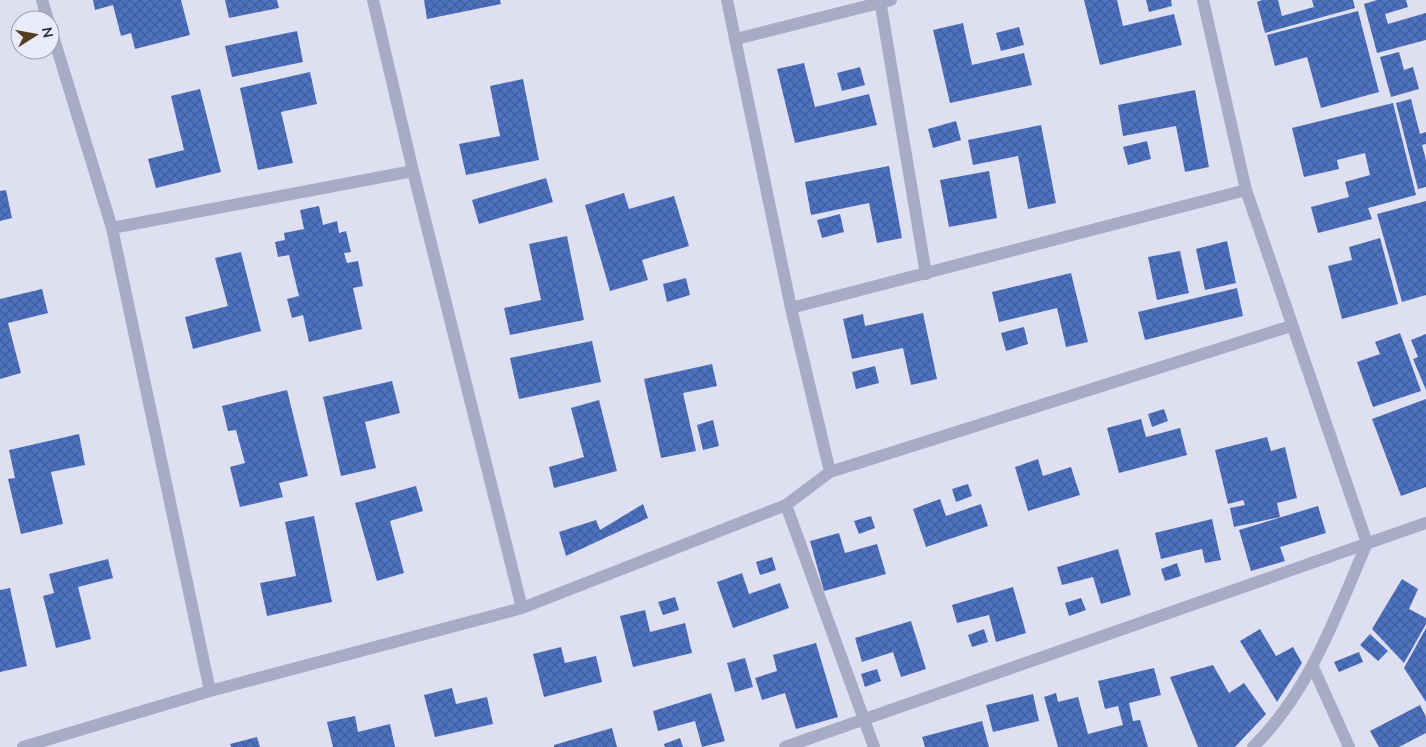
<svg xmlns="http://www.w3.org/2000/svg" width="1426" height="747" viewBox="0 0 1426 747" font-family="'Nunito Sans',sans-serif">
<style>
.building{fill:url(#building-cross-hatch)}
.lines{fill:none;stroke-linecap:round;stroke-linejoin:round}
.minor{stroke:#a7abc6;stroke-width:12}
</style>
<defs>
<pattern id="building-cross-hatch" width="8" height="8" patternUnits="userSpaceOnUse" patternTransform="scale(1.25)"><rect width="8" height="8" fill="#4e72bf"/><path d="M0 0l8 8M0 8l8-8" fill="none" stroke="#415e9c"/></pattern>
</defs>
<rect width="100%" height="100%" fill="#dedff1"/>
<path class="building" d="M93 0H181L190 35 135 49 131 33 121 36 113 5 95 10Z
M225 0H277L279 8 229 18Z
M424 0H500L501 4 427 19Z
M1084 0H1117L1123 26 1174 14 1182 45 1100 65Z
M1146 0H1171L1172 6 1149 12Z
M1262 0H1278L1282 16 1314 7 1312 0H1353L1355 8 1265 33 1257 2Z
M1377 0H1406L1408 7 1385 14 1388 24 1426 13V40L1377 53 1364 4Z
M1358 11 1379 92 1321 108 1307 57 1275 66 1267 35Z
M963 23 972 65 1024 53 1032 85 950 103 933 30Z
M1019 27 1024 45 1001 51 996 33Z
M297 31 303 62 232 77 225 46Z
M1399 52 1404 70 1413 67 1419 89 1391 97 1380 57Z
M804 63 815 107 869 94 877 125 795 143 777 69Z
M860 67 865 85 842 91 837 73Z
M310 72 317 104 281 112 293 163 258 170 240 88Z
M523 79 539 160 466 175 459 144 500 136 490 86Z
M200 89 221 172 156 188 148 159 184 150 171 96Z
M1195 90 1209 167 1185 172 1176 126 1123 136 1118 105Z
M1411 99 1420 134 1426 132V144L1422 145 1426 160V187L1418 189 1396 103Z
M1393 103 1416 195 1368 208 1372 219 1318 233 1311 207 1349 197 1345 182 1370 175 1365 153 1337 160 1339 169 1304 177 1292 128Z
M956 121 961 140 933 148 928 129Z
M1041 125 1056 203 1028 209 1018 156 973 165 968 140Z
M1147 141 1151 159 1128 165 1123 147Z
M889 166 902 238 877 243 869 203 811 215 805 182Z
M989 171 997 218 949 227 940 180Z
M546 178 553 202 479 224 472 200Z
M6 190 12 218 0 221V191Z
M624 193 629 209 674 196 689 246 642 260 648 280 610 291 585 205Z
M1426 201V295L1402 302 1377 214Z
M319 206 323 225 337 221 339 233 346 231 351 252 344 253 347 263 358 261 363 286 353 288 362 329 309 342 303 315 292 318 287 299 299 296 289 255 278 257 275 242 285 240 284 233 304 229 300 210Z
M840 214 844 232 822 238 817 220Z
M567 236 584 320 510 335 504 308 541 300 529 244Z
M1380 238 1398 304 1342 319 1328 266 1352 260 1349 247Z
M1227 241 1236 283 1205 290 1196 249Z
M1180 251 1189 293 1157 300 1148 257Z
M241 252 261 331 193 349 185 317 228 306 215 258Z
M1071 273 1088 342 1066 347 1057 308 999 322 992 292Z
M686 278 690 295 667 302 663 284Z
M1237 288 1243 316 1145 340 1138 312Z
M42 289 48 313 8 323 21 373 0 379V299Z
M923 313 937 379 911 385 903 348 852 359 843 319 863 314 865 326Z
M1024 327 1028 344 1006 351 1001 333Z
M1400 333 1421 391 1373 407 1357 362 1380 354 1375 342Z
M1426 334V390L1413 359 1418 357 1411 340Z
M592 341 601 382 519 399 510 358Z
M712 364 717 386 683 393 696 451 661 458 644 379Z
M875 366 879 383 856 389 852 372Z
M392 381 400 413 365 422 376 468 341 476 323 397Z
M287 390 308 476 279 483 283 497 240 507 230 467 245 463 236 430 228 431 222 406Z
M1426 399V487L1401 496 1372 419Z
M599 400 617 471 554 488 549 467 584 457 571 408Z
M1164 409 1168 421 1152 427 1148 414Z
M1141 419 1146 437 1180 428 1187 455 1119 473 1107 428Z
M713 420 719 446 703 450 697 425Z
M79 434 85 465 51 472 63 524 21 534 8 479 15 478 9 450Z
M1267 437 1271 451 1285 447 1297 498 1277 503 1280 517 1234 527 1230 508 1245 505 1243 500 1228 504 1215 450Z
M1038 459 1043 476 1071 467 1080 495 1028 511 1015 467Z
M968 484 972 496 956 502 952 489Z
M416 486 423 511 390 521 404 573 377 581 355 503Z
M940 499 946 516 981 504 988 526 926 547 913 509Z
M643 504 648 518 566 556 559 532 596 520 600 530Z
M1318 506 1326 533 1280 547 1285 561 1251 571 1239 530Z
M314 516 332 602 267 616 260 583 296 576 285 522Z
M871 516 875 528 859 534 854 521Z
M1212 519 1221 560 1205 563 1202 549 1161 559 1155 533Z
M839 533 845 553 877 544 886 574 824 591 810 541Z
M1118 549 1131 595 1101 604 1093 577 1062 585 1057 567Z
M772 557 776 570 760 575 756 562Z
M108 559 113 578 78 587 91 639 56 648 43 596 54 593 49 574Z
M1177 563 1181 576 1165 581 1161 569Z
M742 573 749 594 780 583 789 608 733 628 717 582Z
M1402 579 1418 589 1409 609 1426 618V624L1404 663 1372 629Z
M1013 587 1026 633 996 642 989 615 957 623 952 605Z
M10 588 27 666 0 672V590Z
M675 597 679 610 663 615 658 602Z
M1081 598 1086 610 1069 616 1065 603Z
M645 610 650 632 685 623 692 653 633 667 620 616Z
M911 621 926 669 901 677 893 652 862 662 855 638Z
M1426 628V702L1404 668Z
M984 629 988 642 972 647 968 635Z
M1260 629 1276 656 1293 647 1302 663 1277 702 1240 641Z
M1370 634 1388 651 1378 661 1360 645Z
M816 643 838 717 796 729 785 693 762 700 755 678 777 671 773 655Z
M561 647 565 663 596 656 602 682 544 697 533 654Z
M1359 652 1363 662 1339 672 1334 662Z
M745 658 753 687 735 692 727 663Z
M1213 665 1229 693 1244 683 1266 714 1235 747H1198L1170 677Z
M1154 668 1161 695 1129 703 1133 721 1140 720 1148 747H1058L1044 697 1056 693 1058 702 1078 697 1088 734 1123 725 1118 706 1105 709 1098 681Z
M877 669 881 681 865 687 861 674Z
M452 688 456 704 487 697 493 724 435 737 424 695Z
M711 693 725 741 702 747 695 721 658 731 653 711Z
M1033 694 1039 721 993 732 986 705Z
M1420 705 1426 717V733L1399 747H1379L1370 731Z
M355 716 358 732 390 724 395 747H333L327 722Z
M982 721 989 747H925L922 737Z
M612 728 617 747H554V745Z
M257 737 260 747H231L230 744Z
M680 738 683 747H665L664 744Z"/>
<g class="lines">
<path class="minor" d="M42 0 48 20
M373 0 413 171 522 608
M727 0 791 308 830 472
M880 0 926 274
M1203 0 1246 190 1367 543C1336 615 1310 691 1253 747
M50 26 112 228 210 691
M736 39 891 0
M112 228 413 171
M791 308 1246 190
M786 505 874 747
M1313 667 1349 747
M23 747 210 691 522 608 786 505 830 472 1291 326
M785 747 1426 523"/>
</g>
<g transform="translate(35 35) rotate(79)"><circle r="24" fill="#eaebf9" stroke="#9d9fab"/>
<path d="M0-4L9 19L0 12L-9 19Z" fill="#563c21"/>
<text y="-8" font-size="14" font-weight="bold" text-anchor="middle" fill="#292d37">N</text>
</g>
</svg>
